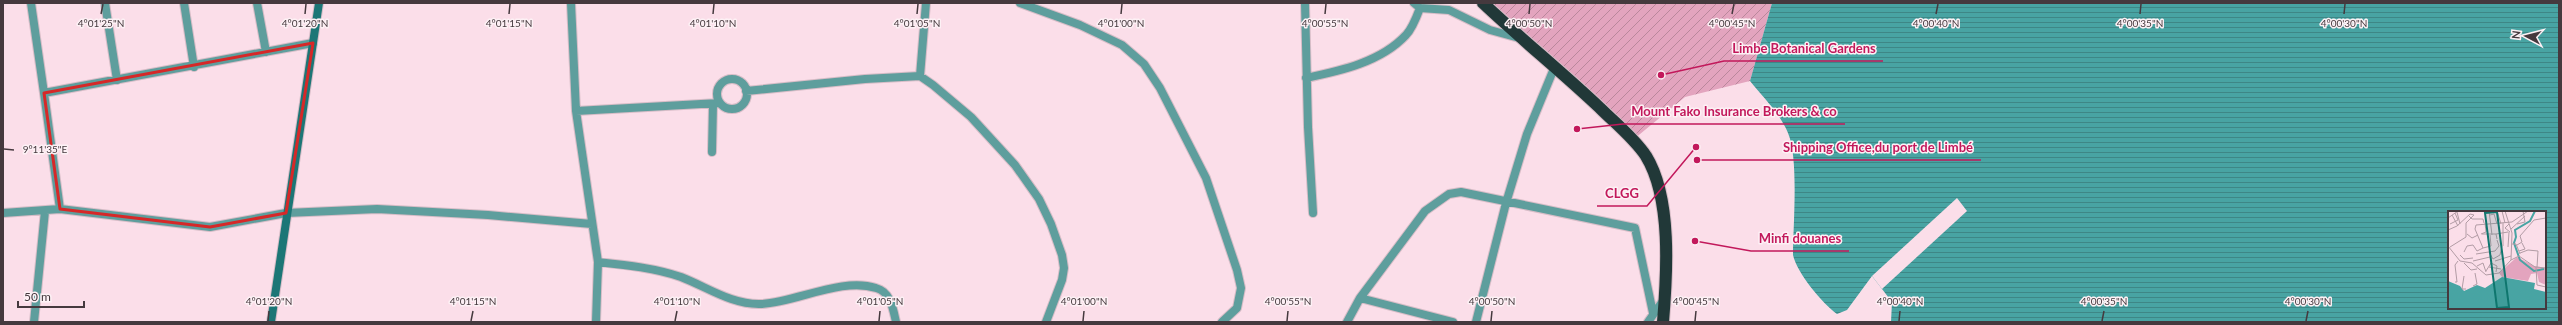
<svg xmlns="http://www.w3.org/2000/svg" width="2562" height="325" viewBox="0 0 2562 325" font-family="Lato,sans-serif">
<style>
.garden{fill:url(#garden-furrows)}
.water{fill:url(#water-rules);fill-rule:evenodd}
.pier{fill:#fbdee9}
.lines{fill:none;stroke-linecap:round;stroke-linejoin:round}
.street-casing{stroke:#d7bdc7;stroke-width:10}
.secondary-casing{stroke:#d7bdc7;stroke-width:10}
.highway-casing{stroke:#d7bdc7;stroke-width:14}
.street{stroke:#5e9e9d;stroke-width:8}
.secondary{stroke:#1c7676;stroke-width:8}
.highway{stroke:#213838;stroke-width:12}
.marked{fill:none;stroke:#d62828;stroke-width:3;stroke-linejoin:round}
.ticks{fill:none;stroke:#45393e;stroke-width:1.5}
.inset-river{fill:none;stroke:#48a4a3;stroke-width:2}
.inset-road{fill:none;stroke:#b29ca5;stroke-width:1}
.view{fill:#0f766e;fill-opacity:0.15;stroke:#0f766e;stroke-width:2}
.inset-edge{fill:none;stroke:#45393e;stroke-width:2}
.ticks-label{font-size:10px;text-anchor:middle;fill:#45393e;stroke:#fdf1f5;stroke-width:3;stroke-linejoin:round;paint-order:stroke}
.leader{fill:none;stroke:#c2185b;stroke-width:1.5}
.callout-dot{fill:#c2185b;stroke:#fdf1f5;stroke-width:1.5}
.callout-label{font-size:13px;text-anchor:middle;font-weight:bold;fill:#c2185b;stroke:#fdf1f5;stroke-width:3;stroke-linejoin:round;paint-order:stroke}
</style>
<defs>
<pattern id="garden-furrows" width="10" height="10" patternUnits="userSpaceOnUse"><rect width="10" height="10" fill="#e3a4be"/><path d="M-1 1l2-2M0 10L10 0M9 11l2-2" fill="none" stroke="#ba879c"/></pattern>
<pattern id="water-rules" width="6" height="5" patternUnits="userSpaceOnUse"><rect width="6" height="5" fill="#48a4a3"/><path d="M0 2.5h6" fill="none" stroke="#3e8786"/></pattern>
</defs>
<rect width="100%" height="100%" fill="#fbdee9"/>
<path class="garden" d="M1487 3H1772L1750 81 1685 97 1634 139Z"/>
<path class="water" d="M1772 3H2559V322H1891L1892 302 1872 276 1847 310 1837 314C1822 303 1797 273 1793 255 1793 226 1799 158 1788 133 1780 114 1763 97 1750 81ZM2449 212H2545V308H2449Z"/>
<path class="pier" d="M1957 198 1967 211 1882 289 1872 276Z"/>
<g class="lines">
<defs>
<path id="street" d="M31 3 44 93
M105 3 117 80
M184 3 194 67
M257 3 266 52
M571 3 576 111
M1020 3 1080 25 1122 45 1144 64 1160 88 1206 178 1237 270 1241 288 1237 308 1222 322
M1305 3 1308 127 1313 213
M1414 3 1420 8 1449 10 1490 30 1519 38
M920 76 926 3
M1306 78C1340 71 1381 62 1406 35 1412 29 1417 16 1420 8
M717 94a15 15 0 1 1 30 0a15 15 0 1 1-30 0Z
M746 91 865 79 920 76 933 85 971 117 1015 165 1039 199 1051 224 1062 255 1064 268 1062 280 1046 322
M712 152 713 104
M60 209 44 93 313 43
M3 213 60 209 210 227 286 213 377 209 488 215 592 224
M598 262C626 265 655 268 681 277 707 287 732 305 761 304 797 302 842 277 876 288 891 292 893 309 896 322
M1360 298 1453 322
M34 322 45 211
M596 322 598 262 576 111 719 103
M1347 322 1360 298 1425 211 1449 194 1461 192 1635 228 1653 313
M1476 322 1506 203 1527 134 1555 66
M1648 322 1665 298"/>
<path id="secondary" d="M271 322 319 3"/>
<path id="highway" d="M1483 3C1521 39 1562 72 1600 108 1615 123 1634 138 1646 156 1672 198 1667 274 1663 322"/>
</defs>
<use href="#street" class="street-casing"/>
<use href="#secondary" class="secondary-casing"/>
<use href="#highway" class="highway-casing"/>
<use href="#street" class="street"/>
<use href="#secondary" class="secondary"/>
<use href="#highway" class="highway"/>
</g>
<path class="marked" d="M313 43 286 213 210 227 60 209 44 93Z"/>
<path class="ticks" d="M101 14 103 4M305 14 306 4M509 14 510 4M713 14 714 4M917 14 918 4M1121 14 1122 4M1325 14 1326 4M1529 14 1530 4M1732 14 1734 4M1936 14 1938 4M2140 14 2141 4M2344 14 2345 4M4 149 14 150M268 321 269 311M471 321 473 311M675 321 677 311M879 321 880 311M1083 321 1084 311M1287 321 1288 311M1491 321 1492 311M1695 321 1696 311M1899 321 1900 311M2102 321 2104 311M2306 321 2308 311"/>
<g transform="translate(2448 211)">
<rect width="98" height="98" fill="#fbdee9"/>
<path d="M69 46 86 55 98 57V74L91 71 89 62 83 63 80 70 54 66 51 62Z" fill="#e3a4be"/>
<path d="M54 66 87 72 86 78 98 81V98H0V70L12 75 16 80 29 74 37 77Z" fill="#48a4a3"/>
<path class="inset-river" d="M87 0 82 10 67 19 68 26 66 32 72 49 86 60 96 58"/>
<path class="inset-road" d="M41 0 44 24M49 0 53 13M54 0 57 12M57 0 64 22 63 49M9 1 12 13M4 4 10 15M20 4 24 8H35L36 12M42 4 46 3 49 13M0 7 10 0M55 12V35M2 13 10 9 7 2M61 13 57 17 62 21M69 13 77 11 75 0M63 18 77 5M0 19 9 15 22 3 26 4 18 12V26L2 36M19 23 24 27 30 24M33 23 38 21 37 12M34 23H48L49 28M48 23 60 21M64 33H68L72 43M69 34 74 31 72 25 86 9 98 7M0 35 12 50 24 52 38 64 51 62 63 49 71 45 87 56 98 57M60 36 61 21M35 37 43 35 42 24M29 40 35 37 27 18 28 14 64 11 80 0M71 40 77 38 74 32M16 41 19 35 25 34 29 40M41 41 45 48 52 44 54 35M72 42 80 39 90 40 89 56M28 43 47 40 51 35 49 29M12 44 16 48 25 47M25 50 42 46M47 50 63 45M16 52 23 59 29 58M29 55 35 52 38 61M41 56 53 58M88 56 89 74 98 76M38 60 43 52 49 55 48 61M16 65 14 78H18M7 71H9L7 54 10 50M25 75 29 73 27 62"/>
<path class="view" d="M49 1 61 96 49 97 37 2Z"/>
<rect width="98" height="98" class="inset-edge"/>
</g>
<g class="ticks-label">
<text x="101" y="27">4°01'25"N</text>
<text x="305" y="27">4°01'20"N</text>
<text x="509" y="27">4°01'15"N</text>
<text x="1121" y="27">4°01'00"N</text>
<text x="1325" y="27">4°00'55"N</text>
<text x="1529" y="27">4°00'50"N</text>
<text x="1732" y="27">4°00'45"N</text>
<text x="1936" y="27">4°00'40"N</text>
<text x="2344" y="27">4°00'30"N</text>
<text x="713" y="27">4°01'10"N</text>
<text x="917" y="27">4°01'05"N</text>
<text x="2140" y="27">4°00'35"N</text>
<text x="45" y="153">9°11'35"E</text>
<text x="269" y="305">4°01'20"N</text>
<text x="473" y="305">4°01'15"N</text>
<text x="677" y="305">4°01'10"N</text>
<text x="880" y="305">4°01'05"N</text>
<text x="1084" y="305">4°01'00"N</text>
<text x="1288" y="305">4°00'55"N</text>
<text x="1492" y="305">4°00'50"N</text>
<text x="1696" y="305">4°00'45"N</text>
<text x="1900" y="305">4°00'40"N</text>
<text x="2104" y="305">4°00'35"N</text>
<text x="2308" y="305">4°00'30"N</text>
</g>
<path class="leader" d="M1661 75L1724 61H1883M1577 129L1623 124H1845M1697 160L1775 160H1981M1696 147L1647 206H1597M1695 241L1751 251H1849"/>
<g class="callout-dot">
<circle cx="1661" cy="75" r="4"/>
<circle cx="1577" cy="129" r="4"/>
<circle cx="1697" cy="160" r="4"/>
<circle cx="1696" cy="147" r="4"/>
<circle cx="1695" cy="241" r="4"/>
</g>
<g class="callout-label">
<text x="1804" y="53">Limbe Botanical Gardens</text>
<text x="1734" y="116">Mount Fako Insurance Brokers &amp; co</text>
<text x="1878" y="152">Shipping Office,du port de Limbé</text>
<text x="1622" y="198">CLGG</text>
<text x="1800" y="243">Minfi douanes</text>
</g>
<rect width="2562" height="325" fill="none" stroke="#45393e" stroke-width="8"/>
<g transform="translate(2526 36) rotate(277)" stroke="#fdf1f5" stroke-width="3" paint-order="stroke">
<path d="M0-3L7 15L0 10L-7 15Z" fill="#45393e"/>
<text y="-6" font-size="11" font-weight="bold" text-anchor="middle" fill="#45393e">N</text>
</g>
<path d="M18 301v6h66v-6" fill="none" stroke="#45393e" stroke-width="2"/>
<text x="24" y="301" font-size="12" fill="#45393e" stroke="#fdf1f5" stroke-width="3" paint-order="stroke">50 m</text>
</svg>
